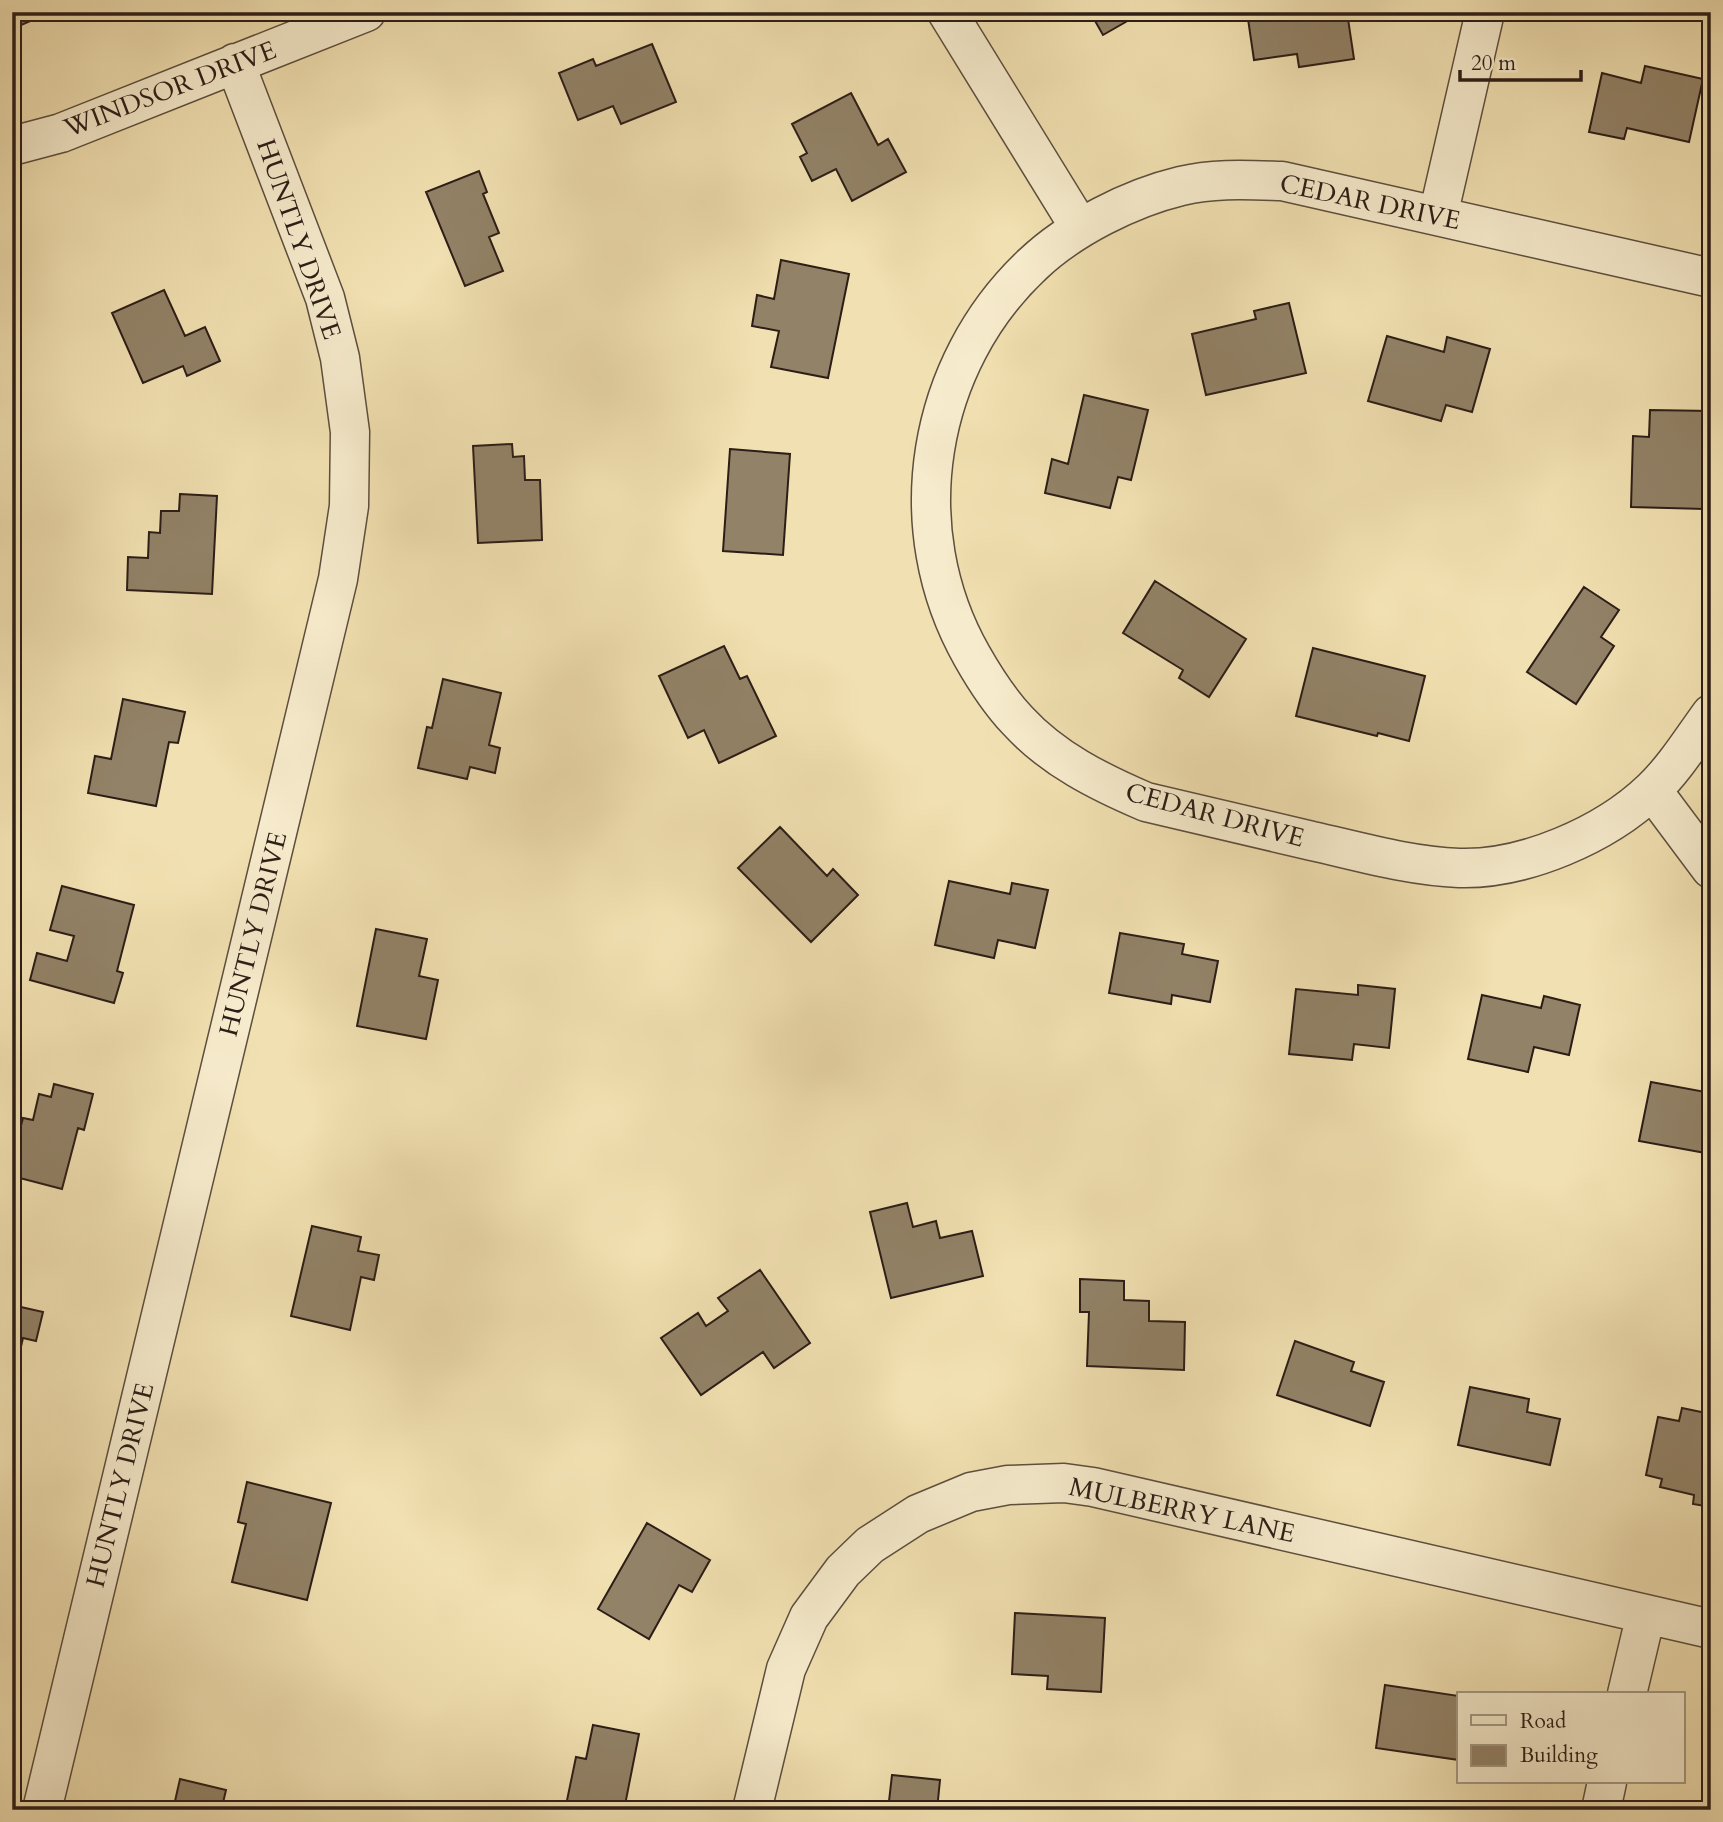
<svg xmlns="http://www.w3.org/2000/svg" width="1723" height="1822" viewBox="0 0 1723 1822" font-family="Cardo,serif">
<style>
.building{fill:#928267;stroke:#2c1d17;stroke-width:2}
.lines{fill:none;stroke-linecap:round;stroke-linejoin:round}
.minor-casing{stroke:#5d4e3e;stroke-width:41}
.minor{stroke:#f6ebcc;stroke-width:38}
.labels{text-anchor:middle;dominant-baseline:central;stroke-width:7;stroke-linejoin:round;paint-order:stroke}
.street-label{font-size:26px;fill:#2c1d17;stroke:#f6ebcc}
</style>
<rect width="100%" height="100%" fill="#f1e0b1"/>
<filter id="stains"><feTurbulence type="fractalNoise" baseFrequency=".00286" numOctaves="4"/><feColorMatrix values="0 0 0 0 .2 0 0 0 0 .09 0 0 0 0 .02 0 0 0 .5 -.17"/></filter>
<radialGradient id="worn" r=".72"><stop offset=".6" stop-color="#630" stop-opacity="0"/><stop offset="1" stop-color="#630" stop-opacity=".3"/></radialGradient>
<path class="building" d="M12 12H51L12 29Z
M1090 12H1143L1103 35Z
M1247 12H1347L1354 59 1299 67 1297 54 1254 60Z
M652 44 676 102 621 124 613 106 578 120 559 73 593 59 596 66Z
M1645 66 1703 79 1689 142 1627 128 1624 139 1589 132 1602 73 1641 83Z
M851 93 878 145 888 139 906 172 852 201 836 169 812 181 800 157 807 153 792 124Z
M479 171 487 192 483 194 499 233 489 237 503 271 465 286 426 192Z
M781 260 849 274 828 378 771 367 779 331 752 326 757 295 774 299Z
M164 290 185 336 205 327 220 361 187 376 183 366 143 383 112 313Z
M1289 303 1306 373 1206 395 1192 334 1256 319 1254 311Z
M1387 336 1444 352 1447 337 1490 349 1472 412 1446 405 1441 421 1368 401Z
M1084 395 1148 410 1131 480 1118 477 1110 508 1045 493 1052 459 1068 464Z
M1650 410 1711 411V440H1705L1704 509 1631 507 1633 436 1649 437Z
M512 444 513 457 524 456 525 480H540L542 540 478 543 473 446Z
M730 449 790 454 783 555 723 551Z
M180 494 217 496 212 594 127 590 128 557 148 558 149 532 160 533 161 511H179Z
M1155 581 1246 639 1209 697 1179 678 1183 670 1123 633Z
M1584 587 1619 610 1601 637 1614 646 1576 704 1527 672Z
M724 646 740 679 747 676 776 736 719 763 704 730 688 738 659 676Z
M1313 648 1425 676 1409 741 1378 733 1377 736 1296 716Z
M443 679 501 693 489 745 500 748 495 773 470 767 467 779 418 768 427 727 432 728Z
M123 699 185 712 178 743 169 742 156 806 88 793 95 756 111 759Z
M780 827 827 876 833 869 858 895 811 942 738 868Z
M949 881 1010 894 1012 883 1048 890 1035 948 998 940 994 958 935 945Z
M62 886 134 905 117 971 123 973 114 1003 30 980 37 953 67 961 74 936 50 930Z
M376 929 427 939 419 976 438 980 426 1039 357 1026Z
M1120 933 1184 944 1182 954 1218 961 1210 1002 1172 995 1171 1004 1109 993Z
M1358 985 1395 989 1389 1048 1354 1044 1352 1060 1289 1054 1296 989 1358 995Z
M1482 995 1541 1008 1544 996 1580 1005 1569 1055 1534 1047 1528 1072 1468 1059Z
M1651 1082 1711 1093V1154L1639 1141Z
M54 1084 93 1094 84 1130 78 1128 62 1189 12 1176V1159L23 1118 33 1120 39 1094 51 1097Z
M907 1203 913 1227 936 1221 940 1238 972 1231 983 1276 891 1298 870 1212Z
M312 1226 361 1237 358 1251 379 1255 374 1280 361 1277 350 1330 291 1316Z
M760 1270 810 1343 774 1368 763 1352 701 1395 661 1338 698 1313 706 1326 728 1311 718 1298Z
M1080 1279 1124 1281V1300L1149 1301V1321L1185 1322 1184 1370 1087 1366 1089 1312H1080Z
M12 1305 43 1312 36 1341 23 1338 12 1385Z
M1295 1341 1354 1362 1351 1371 1384 1382 1370 1426 1277 1395Z
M1470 1387 1529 1399 1527 1412 1560 1419 1550 1465 1458 1445Z
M1682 1408 1711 1414 1708 1427H1711V1507L1693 1504 1694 1495 1660 1487 1662 1479 1646 1475 1658 1417 1679 1421Z
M247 1482 331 1503 307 1600 232 1582 246 1524 238 1522Z
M647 1523 710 1560 692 1592 679 1585 649 1639 598 1609Z
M1015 1613 1105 1618 1101 1692 1047 1689 1048 1676 1012 1674Z
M1385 1685 1459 1696V1760L1376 1748Z
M593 1725 639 1734 624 1810H565L576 1757 586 1759Z
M892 1775 940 1780 937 1810H888Z
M180 1779 226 1790 222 1807 233 1810H173Z"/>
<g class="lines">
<defs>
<path id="minor" d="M947 12 1080 228
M12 146 61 133 366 12
M1438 216 1485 12
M1711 278 1282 181C1248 180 1214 178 1181 186 1131 198 1071 228 1033 264 926 364 899 528 972 656 985 679 999 701 1018 721 1053 759 1099 782 1146 802 1202 815 1257 828 1312 841 1361 852 1409 866 1459 868 1524 870 1605 835 1652 790 1675 768 1692 740 1711 714
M1652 790 1711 869
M1627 1694 1646 1614
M42 1810 338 579 349 506 350 432 340 358 325 298 235 63
M752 1810 786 1669 809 1617 843 1571 870 1545 918 1514 971 1492 1008 1485 1064 1483 1093 1487 1711 1629
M1601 1810 1607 1782"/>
</defs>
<use href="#minor" class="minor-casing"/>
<use href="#minor" class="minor"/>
</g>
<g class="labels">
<g class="street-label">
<text transform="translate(170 89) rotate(-21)">WINDSOR DRIVE</text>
<text transform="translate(1370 202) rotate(12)">CEDAR DRIVE</text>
<text transform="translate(299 239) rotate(71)">HUNTLY DRIVE</text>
<text transform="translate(1215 815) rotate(15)">CEDAR DRIVE</text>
<text transform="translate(253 934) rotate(-76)">HUNTLY DRIVE</text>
<text transform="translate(120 1485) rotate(-76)">HUNTLY DRIVE</text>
<text transform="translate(1182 1510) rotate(12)">MULBERRY LANE</text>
</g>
</g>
<rect width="1723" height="1822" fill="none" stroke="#f1e0b1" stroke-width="42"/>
<rect x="14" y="14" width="1695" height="1794" fill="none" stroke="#2c1d17" stroke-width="3.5"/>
<rect x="21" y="21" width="1681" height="1780" fill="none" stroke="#2c1d17" stroke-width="2"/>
<rect x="1457" y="1692" width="228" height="91" fill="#f6ebcc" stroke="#a59984" stroke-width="2"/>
<rect x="1471" y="1715" width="35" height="10" fill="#f6ebcc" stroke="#a59984" stroke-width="2"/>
<text x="1520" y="1728" font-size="21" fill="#2c1d17">Road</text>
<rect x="1471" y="1745" width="35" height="21" fill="#928267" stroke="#a59984" stroke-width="2"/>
<text x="1520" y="1762" font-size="21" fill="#2c1d17">Building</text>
<path d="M1460 70v10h121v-10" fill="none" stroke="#2c1d17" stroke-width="3.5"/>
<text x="1471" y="70" font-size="21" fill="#2c1d17" stroke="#f6ebcc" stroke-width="5" paint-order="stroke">20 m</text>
<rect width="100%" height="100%" filter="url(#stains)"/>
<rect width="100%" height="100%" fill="url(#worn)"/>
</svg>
